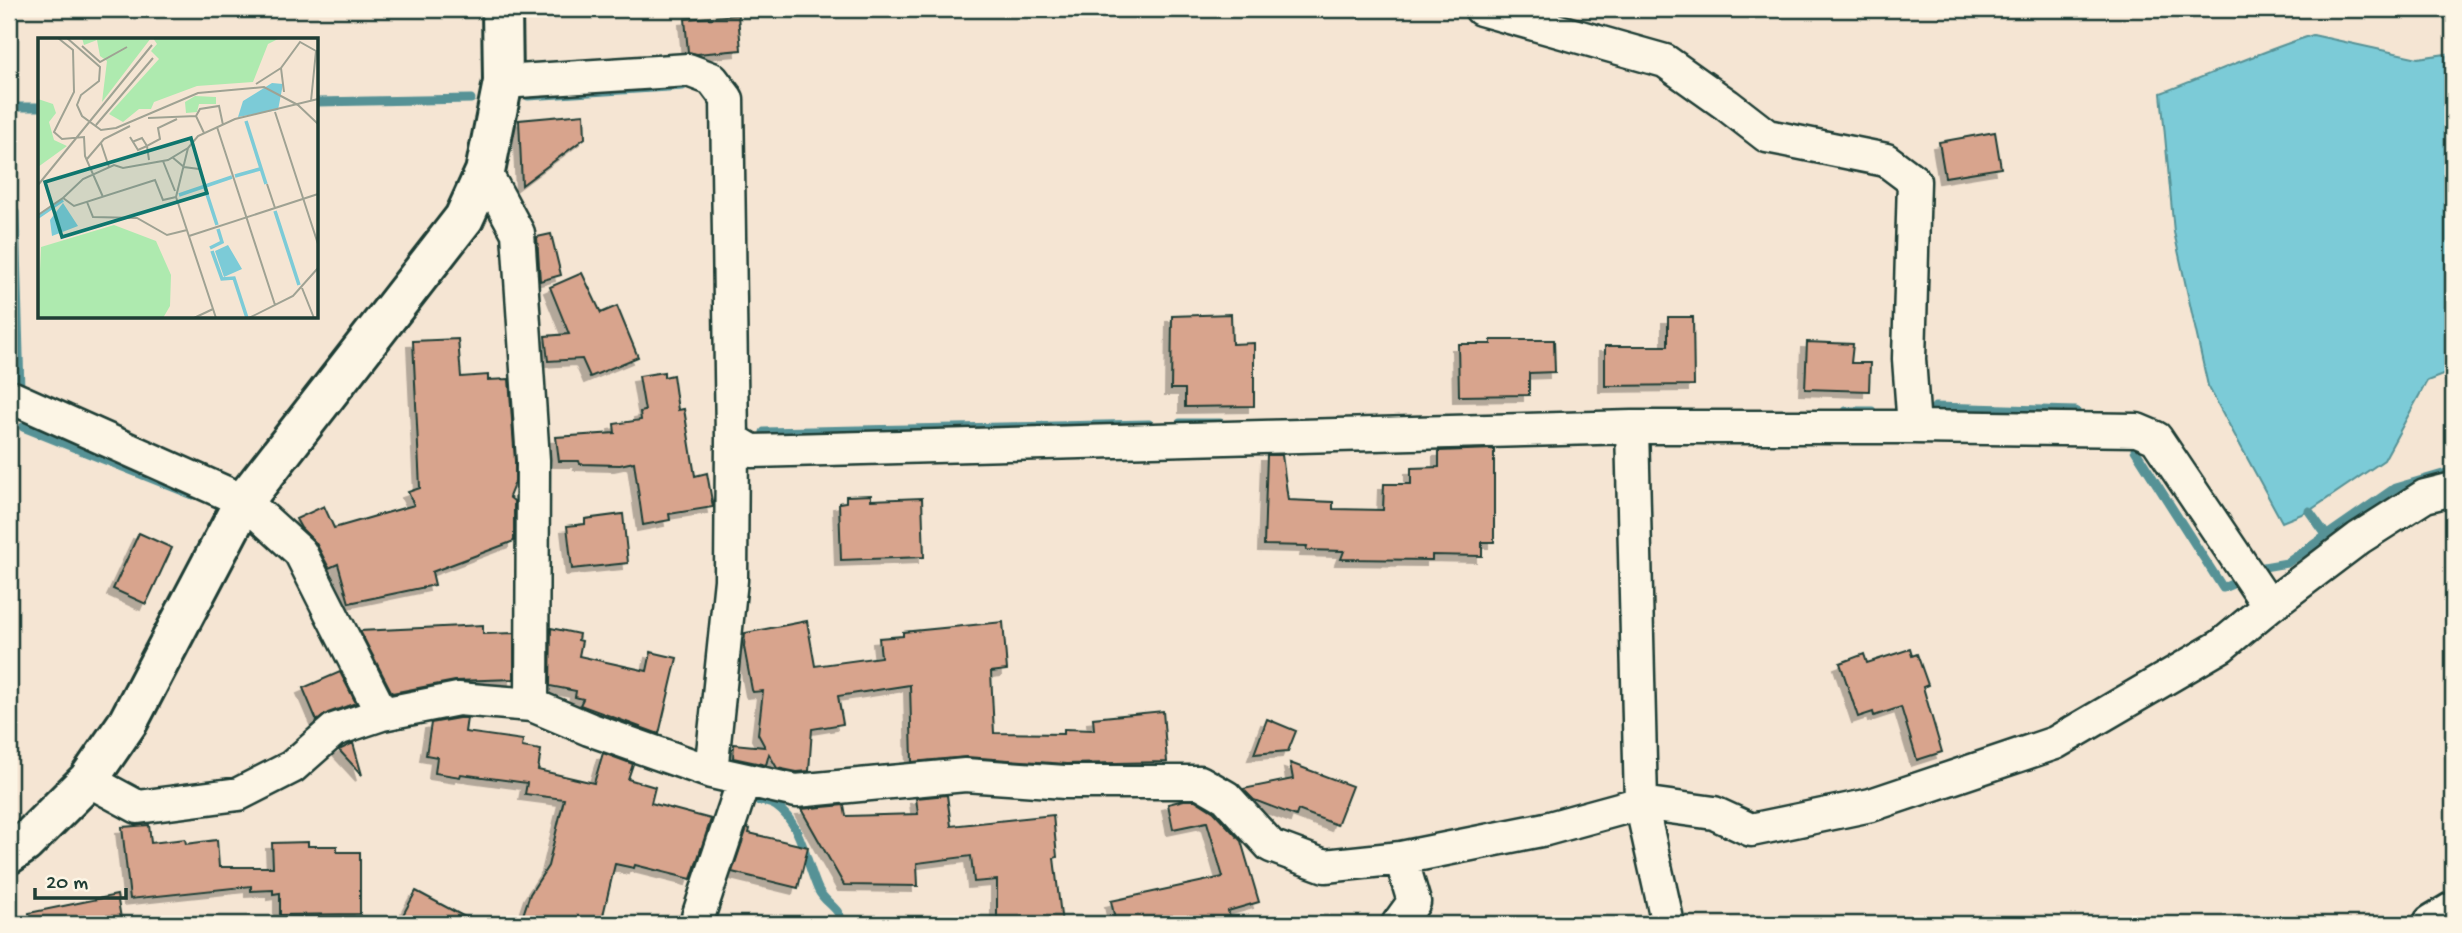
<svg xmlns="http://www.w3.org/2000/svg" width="2462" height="933" viewBox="0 0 2462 933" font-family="'Gochi Hand',sans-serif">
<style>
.water{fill:#7ccbd7;stroke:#579296;stroke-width:2}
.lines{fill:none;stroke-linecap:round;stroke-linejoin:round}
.stream{stroke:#579296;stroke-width:9}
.building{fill:#d8a48d;stroke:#1f3d34;stroke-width:2;filter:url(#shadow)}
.street-casing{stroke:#1f3d34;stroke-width:37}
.secondary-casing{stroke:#1f3d34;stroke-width:44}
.highway-casing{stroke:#1f3d34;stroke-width:44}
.street{stroke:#fcf5e5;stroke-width:32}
.secondary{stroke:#fcf5e5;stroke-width:38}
.highway{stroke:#fcf5e5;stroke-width:38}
.inset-river{fill:none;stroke:#7ccbd7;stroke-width:3.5}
.inset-road{fill:none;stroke:#9fa293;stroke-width:2}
.view{fill:#0f766e;fill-opacity:0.15;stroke:#0f766e;stroke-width:3.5}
.inset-edge{fill:none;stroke:#1f3d34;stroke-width:3.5}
</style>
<defs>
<filter id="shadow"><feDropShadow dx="-6" dy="6" stdDeviation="0" flood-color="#0004"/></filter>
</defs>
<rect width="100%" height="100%" fill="#f5e5d3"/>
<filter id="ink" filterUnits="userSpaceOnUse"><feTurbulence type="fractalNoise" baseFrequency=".0143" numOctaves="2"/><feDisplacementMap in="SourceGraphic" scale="14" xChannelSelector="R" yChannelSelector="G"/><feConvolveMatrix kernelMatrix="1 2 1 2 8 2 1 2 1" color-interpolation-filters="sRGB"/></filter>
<g filter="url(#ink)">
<path class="water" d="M2313 35 2418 58 2453 53V371L2427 381 2384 460 2309 511 2282 522 2208 386 2174 232 2161 93C2212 74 2261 51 2313 35Z"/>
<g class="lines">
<path class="stream" d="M12 9 14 133
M528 96 683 86
M317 102 471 99
M11 107H40
M15 212 20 390
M1935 407 2076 411
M1846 411H1872
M1180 423H1220
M23 427 193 495
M764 432 1149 424
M2135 450 2223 588 2237 582
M2309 511 2327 536
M2258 568 2287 563 2395 488 2453 471
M744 799C754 800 767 800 776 806 802 824 806 863 818 889 825 904 838 905 843 924"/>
</g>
<path class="building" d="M738 15 741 50 697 54 688 52 685 19Z
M584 114 585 138 522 185 519 120Z
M1995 132 2001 168 1945 177 1939 142Z
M551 234 561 275 540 281 537 237Z
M582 273 601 313 617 306 638 357 590 377 582 359 548 361 545 336 569 334 550 287Z
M1231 314 1232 344 1254 343V406L1185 407V389H1171L1172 316Z
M1668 317H1693L1694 385 1605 386V346H1668Z
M458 339 461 377 488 375V380L509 379 515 461V482L509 497 514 501V541L432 572 435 585 349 603 338 564 329 568 316 543 301 528 296 519 324 506 334 528 414 505 408 492 420 488 413 341Z
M1491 340H1554L1555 372 1529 373V395L1459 396 1458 344H1491Z
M1807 342 1853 344 1851 363H1870L1869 391 1805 389Z
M664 372V377L673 375 678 410 684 409 695 476 707 473 713 507 669 514 670 520 643 525 634 462 620 465 580 464 579 461H559L556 437 615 433 614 424 641 420 640 412 645 411 639 376Z
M1494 449V542H1482V556L1432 555V560L1341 559 1344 551 1306 550 1307 546 1264 545 1267 455H1282L1288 500 1333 502V509L1383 510 1384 484H1411V468L1439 467V451Z
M871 495V500L922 498 924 557 841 560 839 503 846 502V496Z
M623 514 628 563 572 569 567 526 585 524V519Z
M139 533 172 548 146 604 113 589Z
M807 621 815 666 881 657 879 638 903 636V632L1003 622 1007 670 991 672 994 733 1064 734V729L1094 730 1093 718 1163 711 1167 762 1066 764 966 757 912 762 910 685 838 696 843 724 812 729 809 771 797 772 777 768 769 754 766 765 733 758 734 744 765 747 758 734 763 691 753 692 752 690 744 647 745 633Z
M483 625V634L514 633V679L455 681 392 693 360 631Z
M551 628 579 634 578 640 582 641 579 656 647 671 651 652 677 658 659 734 580 705 583 699 575 697 576 691 550 686Z
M1910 649 1912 656 1917 654 1928 685 1923 687 1942 752 1917 760 1901 707 1874 716 1873 712 1858 717 1840 663 1864 654 1867 663Z
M340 672 356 703 328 713 317 721 303 688Z
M459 718H467L465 732 523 740 522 747 541 750 538 770 594 783 603 753 633 764 628 779 655 787 651 803 711 819 691 879 635 865 634 868 615 864 601 924H520L530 894 548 866 564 799 525 794 527 783 461 774 460 777 435 773 437 757 426 755 431 723Z
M1267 719 1296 731 1288 751 1254 754Z
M353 743 362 775 339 750Z
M1290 763 1352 786 1337 825 1298 810 1296 816 1254 800 1243 789 1293 779Z
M947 795 951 826 1053 815 1057 857 1054 858 1062 924H997V880L974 882 971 856 917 863 918 886 844 885 801 809 844 805 846 816 918 814 916 798Z
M1184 800H1195L1214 812 1241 841 1259 902 1228 911 1232 924H1116L1111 901 1223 877 1207 822 1173 829 1168 804Z
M149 825 151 843 185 839 186 844 217 840 219 867H273L272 843 308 842V846H337V852H360V914L280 915V893L273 894V890L251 891V886L130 899 122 827Z
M747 828 750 829 749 833 808 847 798 888 732 872Z
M416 891 478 924H398Z
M117 895 122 924H30L29 913Z"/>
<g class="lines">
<defs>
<path id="street" d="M1481 9 1665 61 1727 105 1767 136 1886 160 1914 181 1909 359 1914 427
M503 82 688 70 712 79 727 99 732 439 752 451 1632 427H1914L2137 430 2156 438 2269 606 2359 538 2425 496 2453 489
M485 172 518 233 533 460 532 705
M13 398 244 501 300 552 382 714
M1632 427 1641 803 1668 924
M711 772 731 580 732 439
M88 780 138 807 239 794 292 767 334 730 382 714 458 699 532 705 589 729 711 772 796 791 965 775 1065 782H1200L1226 797 1271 846 1325 866 1401 858 1546 829 1641 803 1714 813 1751 830 1871 805 2055 743 2221 646 2269 606
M699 924 698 917 744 780
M1398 924 1414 902 1401 858"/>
<path id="secondary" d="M9 854 25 843 88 780 128 722 244 501 464 218 485 172 503 82 502 9"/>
<path id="highway" d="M2433 924 2453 912"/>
</defs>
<use href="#street" class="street-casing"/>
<use href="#secondary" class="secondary-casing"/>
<use href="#highway" class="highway-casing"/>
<use href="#street" class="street"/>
<use href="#secondary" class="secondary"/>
<use href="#highway" class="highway"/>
</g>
</g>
<g transform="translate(38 38)">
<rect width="280" height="280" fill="#f5e5d3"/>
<path d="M44 0H113L64 64 69 23 62 18 59 2 46 7ZM115 0H242L230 6 215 44 159 48 116 64 113 71H101L85 84 71 76 121 21 113 13 119 6ZM157 58 178 59V66H161L159 74 148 75 147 64ZM0 61 15 66 18 75 11 84 16 102 29 108 0 129ZM76 187 118 203 133 237 132 268 125 280H0L3 209Z" fill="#aeeaaf"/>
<path d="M234 45 245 46 240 72 200 79 205 63ZM25 165 40 188 14 198 12 182ZM190 207 204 231 186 239 177 213Z" fill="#7ccbd7"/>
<path class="inset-river" d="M208 83 228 146M197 138 222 131M166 147 179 187M141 157 194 139M237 173 261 247M0 179 25 162M172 210 184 204 180 191M174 213 184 241 196 240 209 280"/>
<path class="inset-road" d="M20 0 35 12 36 54 16 94 24 101 46 99 47 118 65 159M29 0 62 29 61 43 43 57 39 67 44 78 63 92 78 90 160 55 226 49 260 67M44 8 62 24 89 9M218 46 243 30M246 54 243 30 262 4 278 13 273 63M260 67 280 86M237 74 280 206M158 78 162 71 181 68 185 87M110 80 158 78 166 95M58 87 115 20M179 89 237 267M92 99 100 112 109 108 111 122M94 104 104 100 109 108 122 101 120 90 139 81M63 105 71 129M134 119 146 129 161 131M49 121 66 101 92 88M125 123 137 153M229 146 237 170M0 147 114 7M25 160 45 141 76 127 85 130 130 122 150 110M49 164 55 179 99 180 129 197 149 192M0 177 25 160 36 168 117 142 125 162 138 159M151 198 280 156M264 250 276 280M156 280 175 271M178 280 138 159 150 110 160 98 197 81 280 61M211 280 255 258 280 230"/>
<path class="view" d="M153 100 169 155 24 199 7 144Z"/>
<rect width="280" height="280" class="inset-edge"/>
</g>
<rect width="2462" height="933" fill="none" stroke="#fcf5e5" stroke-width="35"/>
<rect x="18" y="18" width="2427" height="898" fill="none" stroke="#1f3d34" stroke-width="2.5" filter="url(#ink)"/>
<path d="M35 888v10h91v-10" fill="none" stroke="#1f3d34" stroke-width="3.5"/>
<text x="46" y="888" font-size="21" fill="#1f3d34" stroke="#fcf5e5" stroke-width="5" paint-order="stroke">20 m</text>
</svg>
